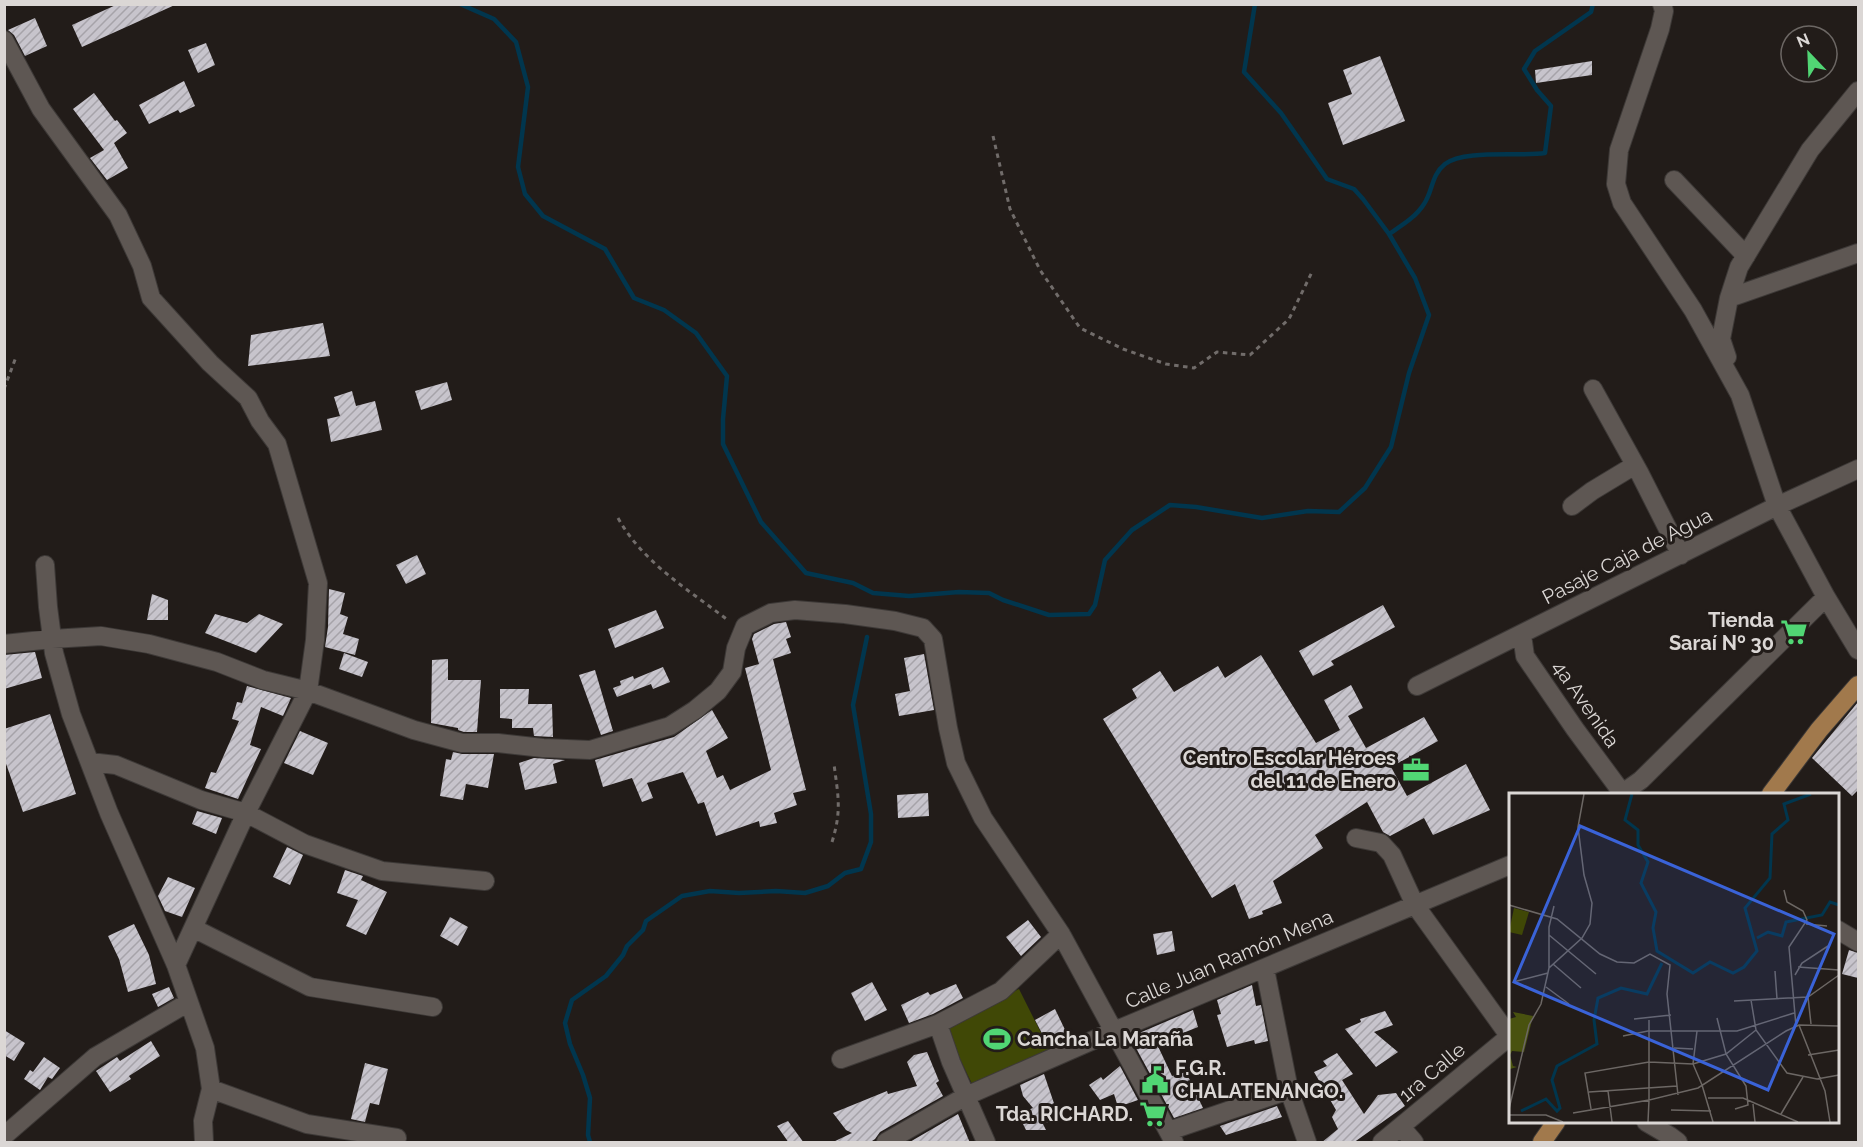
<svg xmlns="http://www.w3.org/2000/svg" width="1863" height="1147" viewBox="0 0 1863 1147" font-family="Raleway,sans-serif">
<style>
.pitch{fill:#404806}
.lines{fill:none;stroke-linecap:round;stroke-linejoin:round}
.stream{stroke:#01364e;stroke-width:4.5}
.building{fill:url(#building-hatch)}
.minor-casing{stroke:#3d3937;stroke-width:20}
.major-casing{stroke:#3d3937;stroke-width:20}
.path{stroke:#716c6a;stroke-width:3;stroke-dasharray:4.5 4.5;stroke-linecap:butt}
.minor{stroke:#5e5753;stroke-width:18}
.major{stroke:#a1794c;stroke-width:18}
.labels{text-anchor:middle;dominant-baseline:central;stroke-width:6;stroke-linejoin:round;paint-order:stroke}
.street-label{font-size:20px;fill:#dbd7d5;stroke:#221c19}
.poi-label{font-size:20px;font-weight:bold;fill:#dbd7d5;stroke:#221c19;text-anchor:end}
.inset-river{fill:none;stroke:#01364e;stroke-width:3}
.inset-road{fill:none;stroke:#6c6764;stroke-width:1.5}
.view{fill:#3a63d8;fill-opacity:0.15;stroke:#3a63d8;stroke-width:3}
.inset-edge{fill:none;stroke:#dbd7d5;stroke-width:3}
</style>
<defs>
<pattern id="building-hatch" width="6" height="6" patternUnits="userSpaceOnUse" patternTransform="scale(1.5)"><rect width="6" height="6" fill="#c7c4cc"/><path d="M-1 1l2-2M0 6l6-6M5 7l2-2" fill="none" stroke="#a6a3a9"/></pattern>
</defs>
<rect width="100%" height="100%" fill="#221c19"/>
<path class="pitch" d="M1019 989 1050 1051 973 1086 944 1026Z"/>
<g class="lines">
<path class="stream" d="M460 4 494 19 516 42 528 87 518 167 525 194 543 216 605 249 634 298 664 310 696 333 727 376 723 419V444L761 522 806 573 853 583 873 593 909 596 959 592 989 593 1003 600 1049 615 1089 614 1095 605 1105 560 1132 530 1170 505 1196 507 1262 518 1308 511 1339 512 1365 488 1391 447 1409 373 1429 315 1415 278 1389 234 1363 199 1354 189 1327 179 1281 113 1244 72 1255 4
M1389 234C1401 226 1416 217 1424 204 1433 191 1431 175 1445 164 1464 149 1520 157 1545 153L1551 106 1537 90 1524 69 1535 51 1591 12 1593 4
M590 1142 588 1135 590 1098 583 1075 570 1044 565 1023 572 1000 606 976 623 955 627 946 643 930 646 921 682 896 710 891 739 893 776 891 805 893 828 886 845 873 861 869 871 842V814L853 705 867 637"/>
</g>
<path class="building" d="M118 4H177L82 47 72 25Z
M35 18 47 46 25 56 14 35 8 30Z
M206 43 215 65 198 73 188 50Z
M1380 56 1405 121 1343 145 1328 103 1352 94 1343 70Z
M1592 61V75L1536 83 1535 70Z
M184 81 195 106 180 113 178 110 149 124 139 105Z
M94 93 115 121 117 120 127 133 114 143 128 168 107 180 90 158 104 150 73 109Z
M323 323 330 356 248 366 251 335Z
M447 382 452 400 421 410 415 391Z
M352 391 356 406 375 401 382 430 331 442 327 419 340 416 334 397Z
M417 555 426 574 406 584 396 565Z
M329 589 345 593 340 614 348 617 343 634 359 639 355 655 325 647 328 627Z
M152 594 168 600V620H147Z
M1383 605 1395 627 1331 661 1334 665 1313 676 1299 651Z
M656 610 664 628 615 648 608 629Z
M215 614 247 623 259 614 283 624 256 653 205 633Z
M786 622 791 637 786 639 791 653 773 659 806 790 793 793 797 805 774 813 777 823 760 827 759 821 716 836 704 802 698 804 683 772 647 783 653 798 642 802 632 778 603 787 595 760 674 737 712 710 728 738 706 751 717 778 723 775 730 790 771 770 745 668 759 664 752 639 754 634 774 624Z
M35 652 42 678 4 689V655Z
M344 653 368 662 362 677 339 669Z
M924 654 934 710 899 716 895 694 910 691 904 658Z
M1261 655 1316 743 1340 730 1324 700 1351 685 1363 708 1348 716 1366 748 1424 717 1438 741 1391 767 1407 796 1466 764 1490 810 1433 835 1424 818 1390 836 1383 832 1367 802 1315 835 1323 848 1273 881 1282 903 1262 911 1263 914 1249 919 1235 884 1212 898 1103 719 1137 698 1132 689 1160 671 1174 692 1218 666 1225 678Z
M448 659V680H481L477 732H464L458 730V728L431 723 432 660Z
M663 667 670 682 653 689 651 684 617 697 613 688 621 685 620 681 633 676 634 679Z
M595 670 613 731 601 735 579 675Z
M247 686 291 698 283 716 261 707 250 745 261 749 238 799 205 788 211 772 216 773 239 721 232 719 237 702 242 703Z
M500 689H529L528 704H552L553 737 534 736 533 728H512V719L500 718Z
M1858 702V790L1852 796 1812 758Z
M50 714 76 794 23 812 4 758V729Z
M300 731 328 743 313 775 284 763Z
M453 752 462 754H494L488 788 466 784 463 800 440 796 446 759 451 760Z
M534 758 565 760 553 764 557 783 525 790 519 763Z
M928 793 929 816 898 818 897 795Z
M197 811 222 818 216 834 192 824Z
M287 847 303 855 290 885 273 877Z
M345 870 363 876 361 880 387 892 366 935 346 926 358 900 337 893Z
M168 877 195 888 182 917 165 911 158 896Z
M450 917 468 927 458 946 440 936Z
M1028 920 1041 937 1021 956 1006 937Z
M134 924 149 955 156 984 128 992 119 959 108 936Z
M1172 931 1175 951 1157 955 1153 934Z
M1849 950 1858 953V978L1842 974Z
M872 982 887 1010 865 1021 851 993Z
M956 984 963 998 933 1014 909 1023 901 1005 928 992 930 995Z
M1252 985 1256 1006 1261 1005 1268 1041 1255 1044 1254 1040 1227 1047 1217 1015 1221 1014 1217 1000Z
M169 987 174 998 158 1007 152 994Z
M1055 1009 1069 1038 1049 1047 1035 1020Z
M1193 1010 1198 1027 1183 1033 1181 1029 1155 1040 1172 1076 1186 1072 1203 1108 1174 1118 1130 1037Z
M1385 1011 1393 1025 1374 1032 1398 1052 1376 1067 1345 1029 1361 1022 1360 1019Z
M4 1030 25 1043 14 1061 4 1055Z
M151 1041 160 1056 129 1076 131 1079 110 1092 96 1071 117 1057 120 1061Z
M927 1052 939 1081 936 1083 943 1096 880 1132 875 1139 869 1143H831L852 1133 846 1130 833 1113 887 1091 888 1094 917 1086 907 1062 914 1055Z
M1337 1053 1353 1074 1342 1080 1364 1114 1378 1095 1396 1093 1405 1106 1353 1143H1321L1338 1129 1332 1117 1336 1110 1314 1072 1327 1066 1323 1061Z
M44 1057 60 1068 52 1079 48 1077 40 1090 24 1079 30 1070 33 1072Z
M365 1063 388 1069 379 1105 370 1103 365 1122 351 1119Z
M1120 1066 1138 1100 1118 1107 1114 1094 1100 1100 1089 1085 1101 1077 1103 1080Z
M1044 1074 1059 1118 1043 1124 1046 1130H1026L1018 1114 1033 1108 1023 1096 1020 1085Z
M1277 1106 1282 1117 1226 1135 1220 1126Z
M958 1114 970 1143H908Z
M788 1121 804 1143H789L777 1126Z"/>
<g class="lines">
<defs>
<path id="minor" d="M1662 4 1664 11 1660 29 1619 150 1616 184 1622 203 1693 310 1740 395 1777 506 1826 597 1858 650
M4 40 41 109 118 215 142 266 151 298 210 363 248 398 260 421 277 444 318 583 315 640 308 691 246 813 176 965 205 1048 211 1089 203 1121 204 1142
M1674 180 1746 256
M1729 298 1858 253
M1727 357 1721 339 1729 298 1739 267 1810 150 1858 91
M1593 389 1639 472 1681 555
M1572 506 1592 491 1635 465
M45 565 48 607 54 653 71 714 109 813 176 965
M1522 635 1525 656 1575 729 1623 794
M4 644 52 639 101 636 149 644 217 662 263 680 308 691 414 730 462 743H498L543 748 590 750 670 726 695 710 718 691 732 672 736 648 745 626 771 613 795 610 845 614 895 621 923 628 933 639 948 728 956 763 983 818 1061 934 1174 1142
M1417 686 1777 506 1858 469
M90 762 116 765 201 800 246 813 305 844 382 871 485 881
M1621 794 1641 780 1826 597
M1356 838 1381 843 1392 855 1415 905 1510 1037
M193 928 310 987 433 1007
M1838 930 1858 942
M1265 969 1289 1090 1307 1142
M938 1024 951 1062 986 1142
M841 1059 938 1024 1001 991 1061 934
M211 1089 307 1124 397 1138
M1646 1122 1670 1136 1678 1142
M1401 1127 1414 1142
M1169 1131 1289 1090
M4 1136 95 1057 189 1002
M886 1142 966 1096 1114 1031 1510 865
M1382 1142 1510 1036"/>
<path id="major" d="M1771 794 1819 730 1858 685
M1542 1142 1556 1122"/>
</defs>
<use href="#minor" class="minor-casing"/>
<use href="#major" class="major-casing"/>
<path class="path" d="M993 136 1010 209 1040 270 1080 328 1123 349 1166 364 1194 368 1217 352 1250 355 1289 319 1313 270
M4 389 16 357
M618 518C643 563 689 590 729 621
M832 842C842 810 838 796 834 764"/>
<use href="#minor" class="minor"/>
<use href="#major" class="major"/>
</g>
<defs>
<symbol id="supermarket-bare" viewBox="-9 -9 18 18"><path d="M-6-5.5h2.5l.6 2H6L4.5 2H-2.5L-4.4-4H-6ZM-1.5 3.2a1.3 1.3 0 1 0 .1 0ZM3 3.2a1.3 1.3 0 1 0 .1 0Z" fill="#51d674" stroke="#221c19" stroke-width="2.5" paint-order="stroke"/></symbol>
<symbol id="office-bare" viewBox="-9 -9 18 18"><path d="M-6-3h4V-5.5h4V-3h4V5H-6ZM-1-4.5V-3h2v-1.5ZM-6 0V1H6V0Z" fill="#51d674" stroke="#221c19" stroke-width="2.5" paint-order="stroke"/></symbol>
<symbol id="stadium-bare" viewBox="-9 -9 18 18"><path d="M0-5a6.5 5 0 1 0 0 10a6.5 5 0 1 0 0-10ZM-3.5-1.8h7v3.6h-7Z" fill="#51d674" stroke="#221c19" stroke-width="2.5" paint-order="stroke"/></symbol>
<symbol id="civic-bare" viewBox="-9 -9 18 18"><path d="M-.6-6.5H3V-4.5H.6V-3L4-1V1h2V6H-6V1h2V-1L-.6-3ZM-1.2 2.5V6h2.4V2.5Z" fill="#51d674" stroke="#221c19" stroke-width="2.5" paint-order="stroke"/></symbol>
</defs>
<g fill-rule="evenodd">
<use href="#supermarket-bare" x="1775" y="613" width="38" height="38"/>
<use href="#office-bare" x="1397" y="751" width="38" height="38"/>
<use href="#stadium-bare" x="978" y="1020" width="38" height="38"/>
<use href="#civic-bare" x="1136" y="1061" width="38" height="38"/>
<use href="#supermarket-bare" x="1134" y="1095" width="38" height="38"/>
</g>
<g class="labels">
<g class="street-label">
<text transform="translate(1627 556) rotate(-27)">Pasaje Caja de Agua</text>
<text transform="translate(1586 704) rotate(55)">4a Avenida</text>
<text transform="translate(1229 959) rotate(-23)">Calle Juan Ramón Mena</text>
<text transform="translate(1432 1072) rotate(-40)">1ra Calle</text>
</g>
<g class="poi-label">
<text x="1774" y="620">Tienda<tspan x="1774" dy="23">Saraí Nº 30</tspan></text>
<text x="1396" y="758">Centro Escolar Héroes<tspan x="1396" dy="23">del 11 de Enero</tspan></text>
<text x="1017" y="1039" text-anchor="start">Cancha La Maraña</text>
<text x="1175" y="1068" text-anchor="start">F.G.R.<tspan x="1175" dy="23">CHALATENANGO.</tspan></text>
<text x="1133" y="1114">Tda. RICHARD.</text>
</g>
</g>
<g transform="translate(1509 793)">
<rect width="330" height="330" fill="#221c19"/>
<path d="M4 219 24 223 15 259 3 258 1 262 4 273 8 274 1 276 0 293V226L7 224Z" fill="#49520f"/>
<path d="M5 115 20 119 13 142 0 139Z" fill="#404806"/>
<path class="inset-river" d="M123 1 116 27 129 37V52L139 69 132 90 147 119 144 135 148 158 184 180 201 169 224 180 235 174 248 158 236 115 261 85 263 41 279 27 275 11 302 1M248 145 259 139 273 143 277 129 313 122 321 109 330 112M12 318 37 306 48 318 51 315 43 287 48 273 88 251 85 227 89 205 112 195 138 201 153 170"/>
<path class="inset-road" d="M275 97 278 109 294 118 298 127 280 154 287 233M0 112 48 126 91 161 108 169 125 170 141 161 161 172 158 201 169 302M297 131 318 133M40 142 87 181M44 171 72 195M289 174 330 177M40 175V134L45 113M266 178 268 206M286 182 293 170 319 153M4 189 39 180M37 194 60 211M299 204 302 231M242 207 247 237 278 280 308 286 330 282M225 208 299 204 330 182M208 225 217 261 237 293 239 312 226 316M125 226 162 222M290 232 316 298 321 329M188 238 184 271 193 292M114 243 139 238H228L285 220M165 255 184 256M299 262 330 257M193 292 204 329M99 298 103 329M80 299 168 293M199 305H234L289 329M244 311 246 329M0 316 20 232 32 211 40 175 73 145 81 131 83 110 75 82 69 34 75 1M82 316 76 280 140 269 184 271 217 261 247 237M162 317 202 318M64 320 140 307V227M272 321 294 284M0 322H37L54 329M139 329 140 307 189 295 277 238 290 232 330 233"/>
<path class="view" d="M71 33 325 141 259 297 5 189Z"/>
<rect width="330" height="330" class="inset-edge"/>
</g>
<rect width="1863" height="1147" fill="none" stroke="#dbd7d5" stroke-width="12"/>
<g transform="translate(1809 54) rotate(337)"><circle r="28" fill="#221c19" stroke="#6c6764" stroke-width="1.5"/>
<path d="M0-4.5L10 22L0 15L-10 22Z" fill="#51d674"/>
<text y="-9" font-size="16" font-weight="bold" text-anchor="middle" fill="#dbd7d5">N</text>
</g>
</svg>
